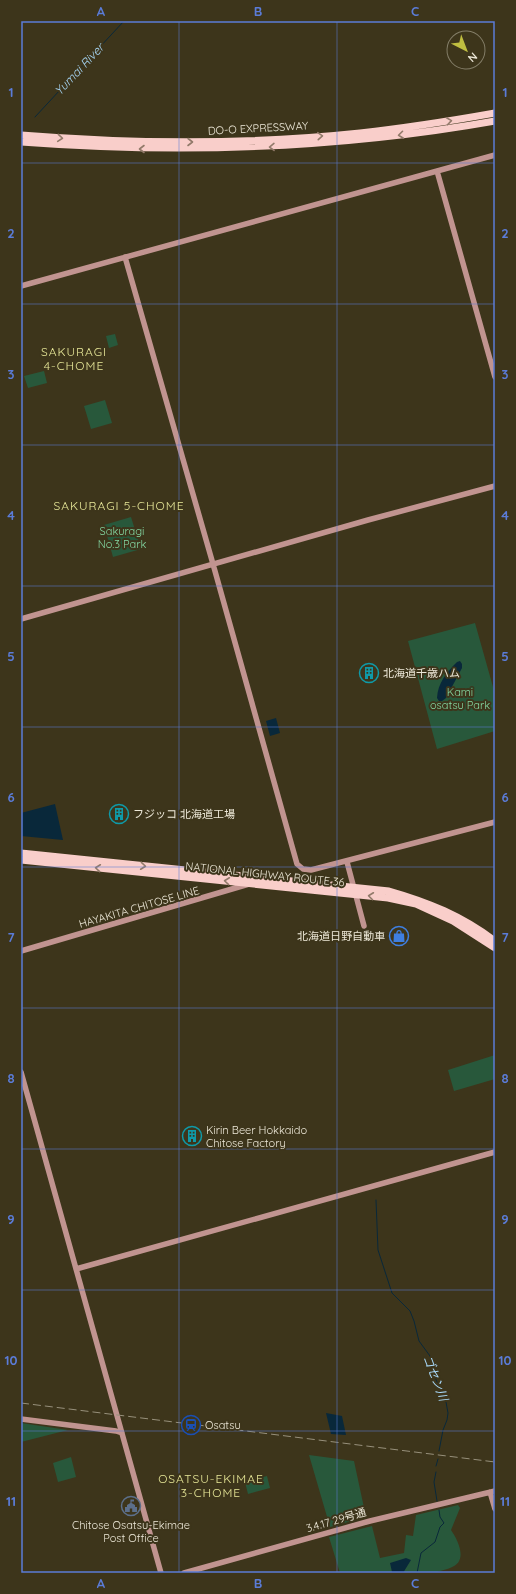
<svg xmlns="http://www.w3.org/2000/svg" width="516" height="1594" viewBox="0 0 516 1594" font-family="Quicksand,'Noto Sans JP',sans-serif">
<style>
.green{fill:#28583b}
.water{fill:#09283a}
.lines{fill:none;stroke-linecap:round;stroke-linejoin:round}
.stream{stroke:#09283a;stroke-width:1}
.secondary{stroke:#c19490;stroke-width:5.5}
.highway{stroke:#f9ceca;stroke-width:7}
.rail{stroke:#97907b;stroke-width:1;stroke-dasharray:8 4;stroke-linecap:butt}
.oneway{stroke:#927a6a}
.grid{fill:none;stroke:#5b7cd8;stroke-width:1;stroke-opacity:0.55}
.labels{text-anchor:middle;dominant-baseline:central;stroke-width:4;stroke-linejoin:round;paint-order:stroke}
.street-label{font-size:11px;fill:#ede8d8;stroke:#3d351b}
.park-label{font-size:11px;fill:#84d8a3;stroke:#3d351b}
.poi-label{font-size:11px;fill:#ede8d8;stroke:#3d351b;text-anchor:start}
.water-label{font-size:12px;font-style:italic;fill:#a9d9f9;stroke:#3d351b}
.neighbourhood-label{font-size:12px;letter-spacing:1px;fill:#e7e798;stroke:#3d351b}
.neatline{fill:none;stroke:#5b7cd8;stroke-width:1.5}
.grid-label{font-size:13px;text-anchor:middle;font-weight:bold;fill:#5b7cd8}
</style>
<rect width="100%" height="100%" fill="#3d351b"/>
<path class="green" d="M115 334 118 345 109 348 106 336Z
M44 371 47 383 28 388 24 376Z
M105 400 112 423 91 429 84 406Z
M131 517 141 549 113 557 104 525Z
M475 623 495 694V731L437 749 408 641Z
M495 1055V1079L454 1091 448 1070Z
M21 1423 68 1430 21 1442Z
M309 1455 354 1461 366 1517 330 1527Z
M71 1457 76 1477 58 1482 53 1463Z
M267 1476 270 1488 248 1494 245 1482Z
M458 1505 460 1508 451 1530C458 1540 469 1562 450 1568 445 1570 441 1570 435 1573H340L329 1537 372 1526 380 1558 404 1553 406 1535 413 1536 416 1515Z"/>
<path class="water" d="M460 661 462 664V668L446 698 442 701H439L437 698C438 683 446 673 457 662Z
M276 718 280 733 270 736 266 721Z
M55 804 63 840 21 836V813Z
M326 1413 342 1416 346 1435 331 1434Z
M406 1558 411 1560 403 1573H391L392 1572 390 1563Z"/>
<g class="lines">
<path class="stream" d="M35 117 124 21
M376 1200 378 1250 392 1293 410 1311 414 1321 419 1341 430 1356 432 1363 433 1373 446 1402 448 1413 447 1420 443 1430 439 1451
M436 1466 438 1459
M436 1472 434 1482 437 1501
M417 1573 421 1553 435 1542 440 1527 444 1523 440 1517 439 1510"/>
<path class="secondary" d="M437 171 495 377
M125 257 213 564 297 864 303 869 311 870 495 822
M21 286 495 155
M21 619 368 520 495 486
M347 862 364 926
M21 951 249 884
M21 1072 161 1573
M76 1269 495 1152
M21 1419 116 1431 122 1433
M490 1492 495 1509
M184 1573 370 1521 495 1491"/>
<path class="highway" d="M21 135C134 144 247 145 360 133 405 128 450 121 495 113
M21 142C181 154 337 149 495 121
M21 853 389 891C428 902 462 916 495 941
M21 860 388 898 416 904 453 921 495 948"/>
<path class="rail" d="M21 1403 495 1462"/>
</g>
<defs><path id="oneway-chevron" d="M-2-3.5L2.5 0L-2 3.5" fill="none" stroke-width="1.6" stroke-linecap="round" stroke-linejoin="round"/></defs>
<g class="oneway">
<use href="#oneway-chevron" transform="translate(449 121) rotate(-8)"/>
<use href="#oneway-chevron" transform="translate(401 135) rotate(173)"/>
<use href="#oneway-chevron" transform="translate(320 136) rotate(-4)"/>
<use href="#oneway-chevron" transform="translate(60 138) rotate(5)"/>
<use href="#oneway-chevron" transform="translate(190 142)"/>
<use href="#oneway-chevron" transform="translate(272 147) rotate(179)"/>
<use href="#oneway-chevron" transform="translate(142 149) rotate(-180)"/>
<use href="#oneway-chevron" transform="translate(143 866) rotate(6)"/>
<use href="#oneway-chevron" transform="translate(98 868) rotate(-174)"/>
<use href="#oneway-chevron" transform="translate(227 881) rotate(-174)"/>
<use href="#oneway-chevron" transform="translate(371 896) rotate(-173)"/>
</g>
<path class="grid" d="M179 21V1573M337 21V1573M21 163H495M21 304H495M21 445H495M21 586H495M21 727H495M21 867H495M21 1008H495M21 1149H495M21 1290H495M21 1431H495"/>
<defs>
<symbol id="building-ring" viewBox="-11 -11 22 22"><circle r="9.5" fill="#3d351b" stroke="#0f9aa8" stroke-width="1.5"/><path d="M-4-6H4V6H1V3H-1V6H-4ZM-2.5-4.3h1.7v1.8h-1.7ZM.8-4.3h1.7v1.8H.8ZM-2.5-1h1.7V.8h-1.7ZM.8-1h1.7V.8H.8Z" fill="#0f9aa8"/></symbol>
<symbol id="shop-ring" viewBox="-11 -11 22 22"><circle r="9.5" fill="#3d351b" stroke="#3f7fe0" stroke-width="1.5"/><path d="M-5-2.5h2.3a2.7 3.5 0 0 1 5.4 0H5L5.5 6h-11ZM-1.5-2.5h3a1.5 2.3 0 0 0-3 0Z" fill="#3f7fe0"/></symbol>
<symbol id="station-ring" viewBox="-11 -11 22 22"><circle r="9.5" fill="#3d351b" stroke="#1a4fb4" stroke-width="1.5"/><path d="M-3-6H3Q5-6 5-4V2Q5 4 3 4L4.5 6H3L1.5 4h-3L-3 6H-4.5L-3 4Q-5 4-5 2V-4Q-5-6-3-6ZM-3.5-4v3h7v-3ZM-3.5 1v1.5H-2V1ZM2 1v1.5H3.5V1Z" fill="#1a4fb4"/></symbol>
<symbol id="civic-ring" viewBox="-11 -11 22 22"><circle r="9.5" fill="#3d351b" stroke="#5c6f8a" stroke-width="1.5"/><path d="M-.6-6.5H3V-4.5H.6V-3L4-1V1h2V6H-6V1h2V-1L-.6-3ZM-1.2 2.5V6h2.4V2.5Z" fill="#5c6f8a"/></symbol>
</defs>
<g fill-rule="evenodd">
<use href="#building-ring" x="358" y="662" width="22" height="22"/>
<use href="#building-ring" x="108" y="803" width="22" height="22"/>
<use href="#shop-ring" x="388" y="925" width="22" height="22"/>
<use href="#building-ring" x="181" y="1125" width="22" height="22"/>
<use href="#station-ring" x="180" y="1414" width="22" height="22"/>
<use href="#civic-ring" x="120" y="1495" width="22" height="22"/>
</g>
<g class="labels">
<g class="street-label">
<text transform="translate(258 128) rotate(-3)">DO-O EXPRESSWAY</text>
<text transform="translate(265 874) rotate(6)">NATIONAL HIGHWAY ROUTE 36</text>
<text transform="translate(139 907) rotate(-16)">HAYAKITA CHITOSE LINE</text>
<text transform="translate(336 1520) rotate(-16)">3.4.17 29号通</text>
</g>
<g class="park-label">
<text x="122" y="531">Sakuragi<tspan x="122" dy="13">No.3 Park</tspan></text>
<text x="460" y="692">Kami<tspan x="460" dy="13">osatsu Park</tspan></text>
</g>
<g class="poi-label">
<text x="383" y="673">北海道千歳ハム</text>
<text x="133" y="814">フジッコ 北海道工場</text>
<text x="385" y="936" text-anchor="end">北海道日野自動車</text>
<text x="206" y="1130">Kirin Beer Hokkaido<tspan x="206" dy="13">Chitose Factory</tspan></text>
<text x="205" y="1425">Osatsu</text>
<text x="131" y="1525" text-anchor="middle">Chitose Osatsu-Ekimae<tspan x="131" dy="13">Post Office</tspan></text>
</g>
<g class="water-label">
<text transform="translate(79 69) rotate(-47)">Yumai River</text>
<text transform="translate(436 1378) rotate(69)">ゴセン川</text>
</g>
<g class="neighbourhood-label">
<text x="74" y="351">SAKURAGI<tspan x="74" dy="14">4-CHOME</tspan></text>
<text x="119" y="505">SAKURAGI 5-CHOME</text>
<text x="211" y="1478">OSATSU-EKIMAE<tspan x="211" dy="14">3-CHOME</tspan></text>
</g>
</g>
<rect width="516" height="1594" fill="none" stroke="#3d351b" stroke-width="44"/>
<g transform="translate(466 50) rotate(138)"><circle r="19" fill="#3d351b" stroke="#837d67"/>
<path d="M0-3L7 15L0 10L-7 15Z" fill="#c0be40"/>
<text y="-6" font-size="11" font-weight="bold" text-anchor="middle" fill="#ede8d8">N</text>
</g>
<rect x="22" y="22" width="472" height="1550" class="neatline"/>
<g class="grid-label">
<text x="101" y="16">A</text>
<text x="258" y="16">B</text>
<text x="415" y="16">C</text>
<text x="11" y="97">1</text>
<text x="505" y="97">1</text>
<text x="11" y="238">2</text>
<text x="505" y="238">2</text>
<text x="11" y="379">3</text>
<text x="505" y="379">3</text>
<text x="11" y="520">4</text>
<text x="505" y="520">4</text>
<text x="11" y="661">5</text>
<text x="505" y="661">5</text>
<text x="11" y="802">6</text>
<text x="505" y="802">6</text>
<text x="11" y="942">7</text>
<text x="505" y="942">7</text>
<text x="11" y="1083">8</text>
<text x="505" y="1083">8</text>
<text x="11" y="1224">9</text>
<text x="505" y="1224">9</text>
<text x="11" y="1365">10</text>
<text x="505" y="1365">10</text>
<text x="11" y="1506">11</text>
<text x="505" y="1506">11</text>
<text x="101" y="1588">A</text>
<text x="258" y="1588">B</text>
<text x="415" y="1588">C</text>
</g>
</svg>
